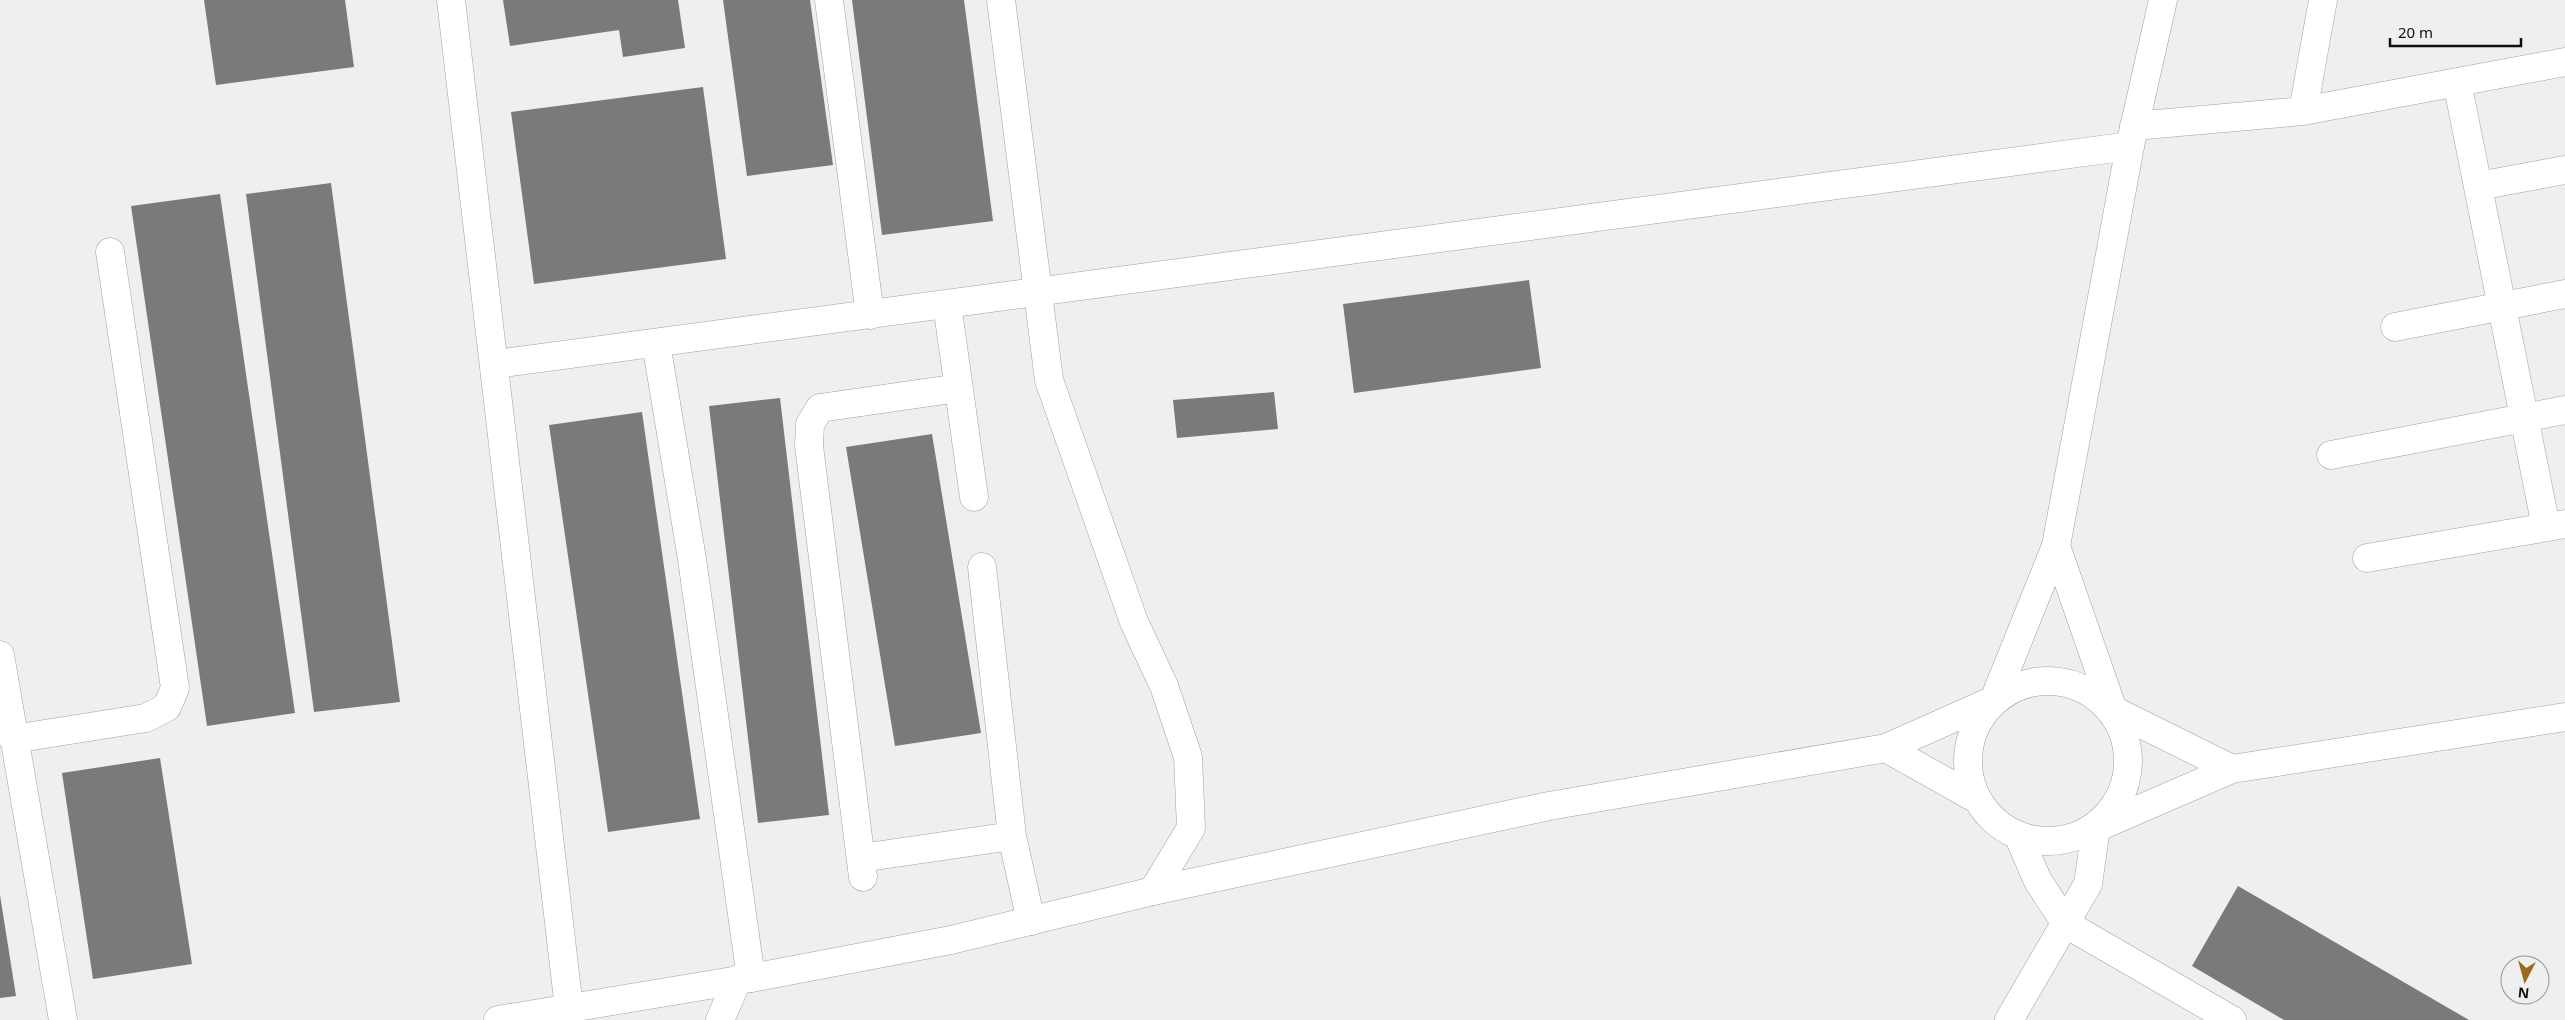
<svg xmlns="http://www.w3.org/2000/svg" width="2565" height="1020" viewBox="0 0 2565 1020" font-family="'Noto Sans',sans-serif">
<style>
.building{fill:#7a7a7b}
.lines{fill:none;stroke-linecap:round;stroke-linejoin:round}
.minor-casing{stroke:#a1a1a2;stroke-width:29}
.tertiary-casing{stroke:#a1a1a2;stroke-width:29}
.minor{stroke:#fff;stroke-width:28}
.tertiary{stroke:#fff;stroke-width:28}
</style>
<rect width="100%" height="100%" fill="#efeff0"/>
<path class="building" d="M204 0H345L354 67 216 85Z
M503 0H678L685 48 623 57 619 30 510 46Z
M723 0H810L833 165 747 176Z
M852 0H964L993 221 882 235Z
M703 87 726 259 534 284 511 112Z
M331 183 400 702 314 712 246 194Z
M220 194 295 713 207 726 131 206Z
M1529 280 1541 368 1354 393 1343 304Z
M1274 392 1278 429 1177 438 1173 400Z
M780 398 829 815 758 823 709 406Z
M642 412 700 819 608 832 549 425Z
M932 434 981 733 895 746 846 447Z
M160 758 192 964 93 979 62 773Z
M2238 886 2469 1020H2284L2192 966Z
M0 895 16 996 0 998Z"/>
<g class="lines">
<defs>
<path id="minor" d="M451 0 569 1008
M829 0 870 315
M1001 0 1049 380 1134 622 1164 686 1188 757 1191 828 1153 891
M2457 82 2546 527
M2303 111 2323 0
M2134 126 2303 111 2565 62
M2478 186 2565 170
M947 304 974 497
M2395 327 2565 294
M656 343 692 559 751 978
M495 364 2130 146
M2331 455 2565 410
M2367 558 2565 524
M982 567 1012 836 1031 921
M0 655 63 1020
M13 739 146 718 167 707 175 688 110 252
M861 858 1012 836
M863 877 809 446 810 424 820 408 959 388
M2066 924 2232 1020
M720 1020 738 979"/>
<path id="tertiary" d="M2056 546 2130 146 2163 0
M1968 761a80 80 0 1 1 160 0a80 80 0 1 1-160 0Z
M1886 748 1975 798
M2232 769 2565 717
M2018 835 2038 881 2066 924
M498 1020 751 978 951 940 1153 891 1549 806 1886 748 1994 700 2056 546 2113 710 2232 769 2096 828 2088 884 2009 1020"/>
</defs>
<use href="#minor" class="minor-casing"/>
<use href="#tertiary" class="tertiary-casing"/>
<use href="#minor" class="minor"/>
<use href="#tertiary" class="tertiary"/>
</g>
<g transform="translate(2525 980) rotate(186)"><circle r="24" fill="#efeff0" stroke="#959596"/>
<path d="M0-4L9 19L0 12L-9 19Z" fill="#9a691c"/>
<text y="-8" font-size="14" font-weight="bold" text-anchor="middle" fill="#0f0f0f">N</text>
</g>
<path d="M2390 38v8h131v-8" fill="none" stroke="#0f0f0f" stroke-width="2.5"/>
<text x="2398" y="38" font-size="15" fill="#0f0f0f" stroke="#efeff0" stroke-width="4" paint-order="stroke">20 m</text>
</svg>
